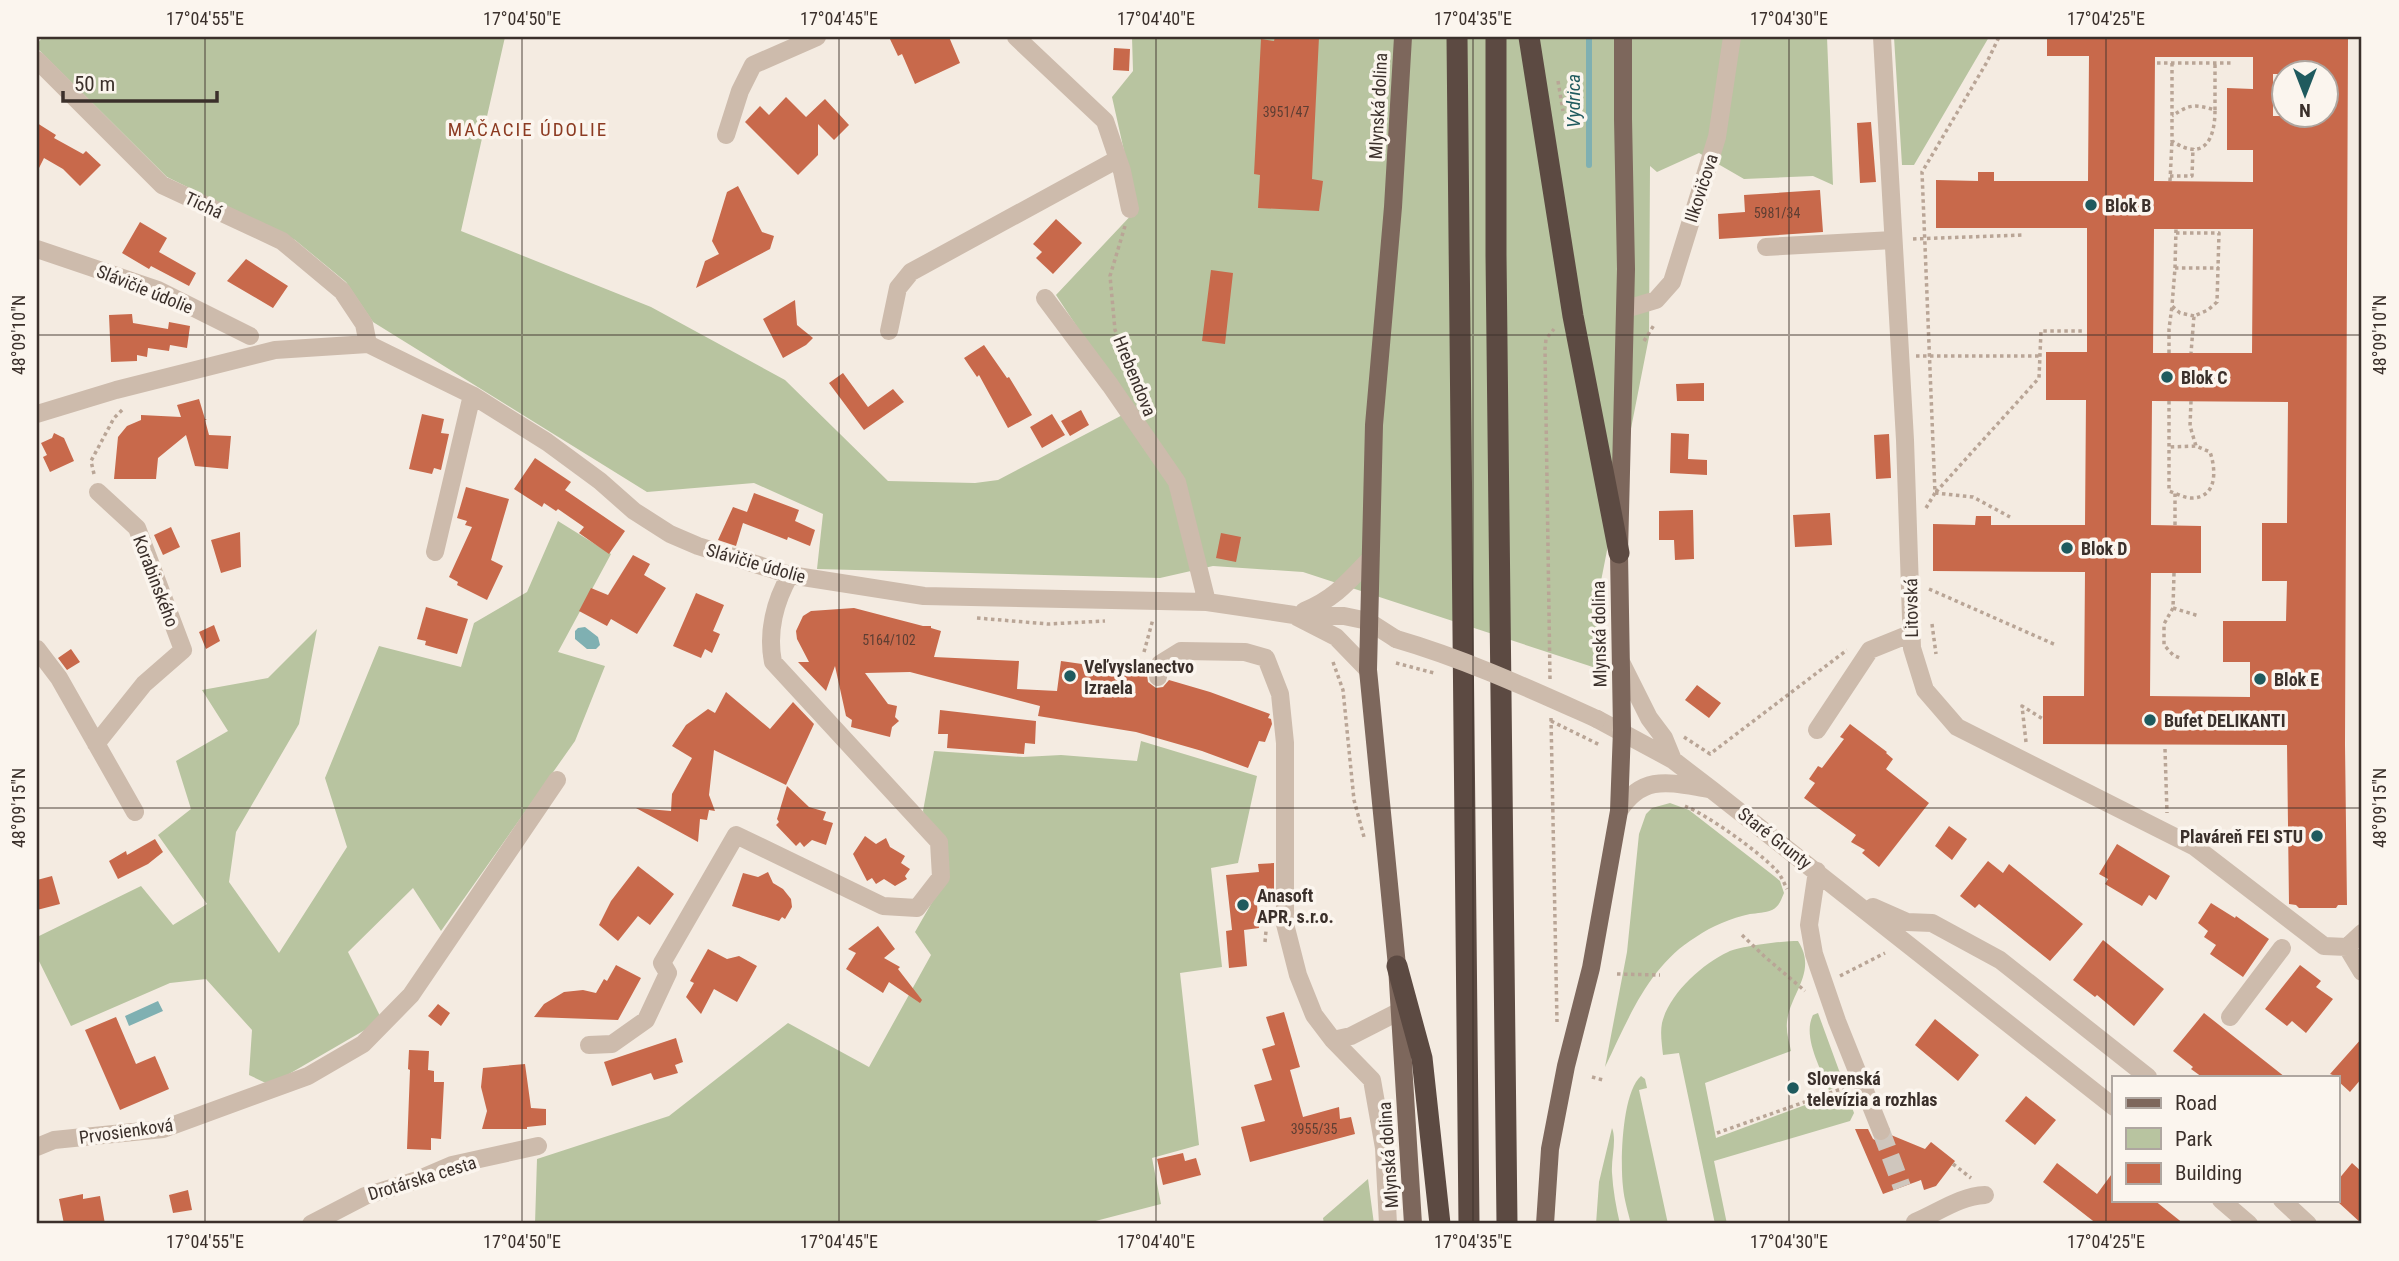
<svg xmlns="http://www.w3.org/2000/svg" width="2399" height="1261" viewBox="0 0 2399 1261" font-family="'Roboto Condensed',sans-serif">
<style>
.green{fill:#b8c4a0}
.water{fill:#7fb0b2}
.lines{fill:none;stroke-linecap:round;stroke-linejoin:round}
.stream{stroke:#7fb0b2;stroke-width:6}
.building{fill:#c8694b;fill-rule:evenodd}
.minor-tunnel{stroke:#cfc6bd;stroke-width:18;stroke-dasharray:18 9;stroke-linecap:butt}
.path{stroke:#b9a596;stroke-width:3.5;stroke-dasharray:3.5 3.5;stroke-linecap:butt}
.minor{stroke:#cdbbac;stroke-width:18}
.major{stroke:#7d675c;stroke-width:18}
.highway{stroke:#5c4a42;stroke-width:21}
.path-bridge{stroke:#b9a596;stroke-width:3.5;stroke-dasharray:3.5 3.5;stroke-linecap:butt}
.minor-bridge{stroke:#cdbbac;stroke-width:18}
.ticks{fill:none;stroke:#3b302b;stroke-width:2;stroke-opacity:0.45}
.poi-dot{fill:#1f5a5e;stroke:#fbf5ee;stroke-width:2.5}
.labels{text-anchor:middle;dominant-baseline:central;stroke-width:7;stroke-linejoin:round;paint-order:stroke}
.number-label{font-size:14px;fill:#5e3e33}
.street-label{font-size:18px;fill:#3b302b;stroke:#fbf5ee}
.poi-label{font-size:18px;font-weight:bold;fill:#3b302b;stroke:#fbf5ee;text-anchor:start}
.water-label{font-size:19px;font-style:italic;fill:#1f5a5e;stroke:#fbf5ee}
.neighbourhood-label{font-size:19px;letter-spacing:2px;fill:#8c3b22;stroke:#fbf5ee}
.neatline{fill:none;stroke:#3b302b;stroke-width:2.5}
.ticks-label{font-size:18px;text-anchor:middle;fill:#3b302b}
</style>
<rect width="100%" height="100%" fill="#f4ebe1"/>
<path class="green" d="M43 37H505L461 231 651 307 785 380 888 481 975 483 998 480 1132 410 1056 295 1137 209 1112 97 1133 71 1132 37H1827L1833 185 1813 176 1744 179 1699 153 1657 172 1650 166 1649 337 1601 581 1605 671 1303 572 1213 566 1160 578 817 569 823 514 754 483 647 492 373 322 346 282 295 240 167 177 37 48V44Z
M1894 37H1989L1914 165H1902Z
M558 521 611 554 558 652 605 666 575 741 441 931 413 888 348 952 382 1020 270 1085 249 1075 252 1030 206 979 170 983 71 1026 37 957V937L141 886 173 925 207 904 158 835 191 809 176 761 228 731 202 690 268 678 317 629 299 724 236 832 229 882 279 953 347 847 325 778 379 646 461 667 474 623 527 592Z
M1141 741 1257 776 1238 863 1211 868 1222 967 1180 973 1199 1145 1152 1158 1161 1204 1084 1224H535L537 1159 669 1116 788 1023 869 1067 931 955 915 932 946 878 923 811 934 751 1023 757 1061 755 1137 761Z
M1670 803 1689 810 1774 876 1780 881 1784 893C1781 900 1779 907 1772 910 1765 913 1757 913 1750 914 1731 918 1712 926 1696 937 1648 966 1628 1020 1605 1067L1627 952 1639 834 1646 814 1652 808Z
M1798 941C1818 972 1790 993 1787 1022 1786 1032 1789 1041 1791 1051L1705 1083 1716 1138 1846 1090 1854 1113 1850 1121 1714 1161 1727 1224H1715L1679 1053 1663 1055C1662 1045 1660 1033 1662 1023 1669 994 1702 964 1728 952 1741 946 1783 941 1798 941Z
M1818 1013 1844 1084 1829 1090C1821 1069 1802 1037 1813 1015Z
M1641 1076 1645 1079 1647 1088 1639 1090 1668 1224H1631C1628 1212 1624 1199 1623 1187 1620 1162 1622 1092 1641 1076Z
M1612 1128C1617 1140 1611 1158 1612 1173 1613 1190 1616 1207 1620 1224H1596L1599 1182Z
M1368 1179 1374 1224H1324L1323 1218Z"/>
<path class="water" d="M585 627 598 637 600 645 596 649H587L575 639V631L578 628Z
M158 1001 163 1011 129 1026 125 1016Z"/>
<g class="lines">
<path class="stream" d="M1589 165V37"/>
</g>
<path class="building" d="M889 37H949L960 63 915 84 902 54 898 56Z
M1275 37H1319L1312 179 1323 181 1319 211 1258 208 1260 175 1254 174 1261 39 1274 41Z
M2047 37H2348L2345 745 2347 905H2338L2336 908H2299L2296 905 2289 904 2287 745 2043 744V696H2084L2085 572 1933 571V524L1975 525 1976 516H1991V525H2085L2086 400H2046V352H2087V228H1936V180L1978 181V172H1994V181H2088L2089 56H2047ZM2155 57H2253V89L2227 88V150H2253V182L2154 181ZM2273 74H2326V116H2273ZM2154 229H2253L2252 353H2153ZM2152 401 2288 402 2287 523H2262V581H2287L2286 621H2223V662H2250V697L2150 696 2151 573H2201V526L2151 525Z
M1114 48 1130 49 1129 71 1113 70Z
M786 97 806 117 825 99 849 125 834 140 818 124V155L798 175 745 122 760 106 769 115Z
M1871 122 1876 182 1860 183 1857 123Z
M37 123 56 135 54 138 83 154 86 151 101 165 80 186 63 169 44 158 37 172Z
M738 186 762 232 774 236 770 249 696 288 705 261 719 254 712 241 727 192Z
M1820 190 1823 232 1719 239 1718 214 1745 212 1744 195Z
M1056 219 1082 243 1053 274 1036 258 1042 252 1033 244Z
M140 222 167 238 159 252 196 273 189 286 151 266 149 269 122 253Z
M246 259 288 286 273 308 227 281Z
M1211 270 1233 273 1225 344 1202 341Z
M795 300 797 325 813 338 806 345 783 358 763 319Z
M132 314 133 323 168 329 169 322 190 326 187 348 170 345 169 351 148 348 147 357 137 355V361L111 362 109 315Z
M984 345 1007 378 1009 377 1032 415 1008 428 979 375 977 377 964 358Z
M843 373 868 407 893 389 904 402 864 430 829 383Z
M1704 383V401H1677L1676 384Z
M199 399 205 419H207L205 420 209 435 231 436 228 469 195 466 186 435 158 458 156 479H114L118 437 127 426 141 420V415L181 417 177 405Z
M1081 410 1089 425 1070 436 1061 421Z
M422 414 444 419 441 433 449 434 441 470 434 468 432 474 409 469Z
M1052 414 1065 435 1042 448 1030 427Z
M54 433 64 438 74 461 50 472 43 457 47 455 41 443 52 438Z
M1671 433 1689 434 1688 459 1707 460V475L1670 473Z
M1889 434 1891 478 1876 479 1874 435Z
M535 458 571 482 565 490 625 531 609 554 579 533 584 527 558 509 556 511 544 503 542 507 514 489Z
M466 487 509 499 491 560 503 566 487 600 457 585 458 582 449 577 472 527 465 525 467 521 457 518Z
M754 493 799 510 795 521 815 530 810 546 788 537 787 540 743 523 736 546 718 540 733 507 747 512Z
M1693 510 1694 559 1675 560 1674 540H1659V511Z
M1830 513 1832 545 1795 547 1793 515Z
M171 527 180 547 163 555 154 535Z
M240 532 241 567 221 573 211 540Z
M1221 533 1241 537 1236 562 1216 558Z
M633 555 650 564 644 575 666 588 637 634 611 619 607 626 579 611 591 588 608 595Z
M696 593 724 605 713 631 720 634 712 653 705 649 701 658 673 646Z
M426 607 468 619 457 654 425 645 426 641 417 639Z
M854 608 923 626H931V628L941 631 934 657 1019 661 1017 689 1057 691 1061 661 1089 665 1147 675 1148 682 1156 688 1163 687 1169 680 1210 692 1270 714 1268 718 1271 719 1272 724 1265 742 1259 741 1248 768 1202 751 1136 732 1038 716 1040 706 910 672 865 673 888 704 897 706 895 717 899 721 892 727 890 737 851 727 852 720 846 716 835 666 826 691 798 662H809L797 639 796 631 803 616 811 611Z
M214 625 220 641 206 649 199 632Z
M71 649 80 662 67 670 58 658Z
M1697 685 1721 703 1709 718 1685 700Z
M726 692 770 729 793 702 814 724 786 785 714 750 709 795 715 811 709 810 707 820 700 819 698 842 636 808 671 811 672 794 692 758 672 746 686 725 708 709 715 713Z
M940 710 1036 721 1035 744 1025 743 1024 754 947 748 948 734H938Z
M1850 724 1887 752 1886 753 1893 759 1886 769 1929 803 1879 867 1862 853 1865 850 1851 842 1856 835 1804 798 1815 783 1809 779 1818 766 1822 768 1844 739 1840 737Z
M787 786 809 807 826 812 823 820 833 823 826 845 812 840 804 847 800 842 796 846 776 825 779 822 777 819Z
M1949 826 1967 839 1952 860 1935 846Z
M865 836 876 844 886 838 890 847 905 856 901 863 910 869 905 876 907 879 895 886 884 879 876 884 872 878 867 881 853 854Z
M155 839 163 852 148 864 118 879 109 861 126 851 127 855Z
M2117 844 2170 876 2156 900 2149 895 2142 906 2105 884 2108 879 2099 874Z
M1988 861 2003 873 2009 864 2083 924 2050 961 1979 904 1975 908 1960 896Z
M1274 863V892L1256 894 1259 928 1244 930 1247 966 1229 968 1226 931 1232 930 1226 875 1259 872 1258 864Z
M638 866 674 894 650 925 638 916 618 941 599 925 611 901Z
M768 872 773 883 783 889 791 899 792 907 785 919 782 917 779 921 732 906 743 873 758 877Z
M52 876 60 904 37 910V880Z
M2211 903 2235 918 2236 916 2269 939 2243 977 2210 954 2216 945 2204 937 2208 931 2198 923Z
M878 926 895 949 884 958 900 967 898 969 922 1000 920 1003 889 982 883 993 846 969 856 953 848 949Z
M2103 940 2164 989 2134 1026 2097 995 2095 997 2073 980Z
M708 949 727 959 739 956 757 966 737 1002 714 989 701 1014 686 997 694 983 690 981Z
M616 965 641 978 618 1020 534 1017 544 1004 564 992 583 990 596 993 604 979 607 981Z
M2300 965 2321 981 2316 987 2333 999 2306 1033 2292 1021 2287 1026 2265 1009Z
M438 1004 450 1013 441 1026 428 1016Z
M1284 1012 1300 1067 1290 1070 1303 1117 1339 1107 1340 1119 1351 1117 1355 1134 1250 1162 1241 1127 1265 1121 1254 1085 1272 1080 1262 1049 1275 1045 1266 1017Z
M2204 1013 2285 1077H2202L2191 1069 2193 1067 2173 1051Z
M116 1017 136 1064 155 1056 169 1089 120 1110 85 1030Z
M1935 1019 1979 1055 1958 1081 1915 1045Z
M676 1038 683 1062 675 1065 678 1073 654 1080 651 1073 612 1086 604 1062Z
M2362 1038V1078L2350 1092 2338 1081V1077L2330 1074Z
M409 1050 429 1051 428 1070 434 1071V1082H444L441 1139 431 1138V1150L407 1149 410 1070 408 1069Z
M525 1064 531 1108 546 1109V1125L527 1127V1129H482L487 1111 481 1087 483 1068Z
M2026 1096 2056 1120 2035 1145 2005 1121Z
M1855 1129H1868L1873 1139 1879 1142 1886 1141 1891 1135 1925 1149 1931 1142 1955 1161 1936 1186 1924 1190 1921 1180 1883 1194Z
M1183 1153 1185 1161 1196 1158 1201 1175 1163 1185 1157 1159Z
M2057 1163 2097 1194 2114 1171V1200H2154L2184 1224H2097L2043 1182Z
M2352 1163 2362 1172V1224L2338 1202V1180Z
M188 1190 192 1210 173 1213 169 1195Z
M83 1194V1199L100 1196 105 1224H64L59 1199Z"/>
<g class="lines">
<path class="minor-tunnel" d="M1881 1131 1902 1187"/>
<path class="path" d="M2157 63H2234
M2172 63V141C2204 162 2215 140 2215 110 2194 104 2190 104 2172 116
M1558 81 1563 111
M2215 110V63
M2170 176H2192L2193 148
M2170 181 2172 141
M1125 226 1110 276 1115 330 1142 396
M2176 233H2219L2217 302 2208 310 2194 316 2191 353
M1913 239 2023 235
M2175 268 2176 229
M2194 316 2180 313 2172 306 2175 268H2219
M1644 341 1654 325
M2169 353V329L2172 306
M1916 356H2040
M2169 401V491C2175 493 2185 498 2191 498 2218 498 2216 469 2210 452L2196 446 2169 447
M2191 401 2190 426 2196 446
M94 474 91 461 114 418 124 408
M1936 492 2039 378 2041 331H2084
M1935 493 1973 497 2010 517
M1926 508 1935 493 1922 172 1987 62 1999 37
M2175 525V493
M2174 573 2173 608 2164 624V645L2173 655 2182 659
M1929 589 2056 645
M2173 608 2199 616
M977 618 1048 624 1105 621
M1932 624 1936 654
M1144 652 1153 619
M1333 662 1343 690 1354 800 1364 837
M1550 679 1545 349 1546 339 1554 329
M1551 718 1557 1022
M1684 737 1710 754 1847 650
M2026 742 2022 706 2043 719
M2165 749 2167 813
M1685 806C1709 816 1758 851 1776 870 1781 875 1784 883 1787 889
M1742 935 1764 956 1805 991
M1265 942 1266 931
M1617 974 1660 975
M1840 976 1885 953
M1592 1077 1603 1080
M1717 1133 1844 1088
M1953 1164 1971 1178"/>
<path class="minor" d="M1016 37 1105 121 1122 171 1130 209
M1882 37 1905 440 1912 648 1925 690 1957 727 2195 847 2324 946 2347 947
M37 60 162 185 282 241 342 291 364 324 368 344
M726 135 740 91 753 65 817 37
M1766 247 1893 240
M37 249 158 290 250 336
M1045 298 1110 385 1177 482 1207 602
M1626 309 1656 300 1672 282 1717 137 1732 37
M889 331 898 288 911 272 1118 159
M37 414 116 390 275 350 368 344 472 395 547 442 600 481 634 511 670 534 698 546 790 575 924 596 1207 602 1294 615 1344 616 1368 621 1396 639
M435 552 472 395
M1304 611C1334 599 1348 582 1370 559
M1297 617 1336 637 1368 670
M37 649 59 678 135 812
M1621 662 1649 718 1664 738 1673 760
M1158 677 1160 664 1181 651 1245 652 1266 658 1280 694 1285 743V924L1298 975 1314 1015 1333 1040 1372 1080 1384 1148 1388 1224
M1597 719 1673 760 1712 790 2114 1107
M1817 730 1870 650 1912 633
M96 744 144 684 183 650 137 528 98 492
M1619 811C1643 773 1671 783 1709 789
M1817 871 1809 925 1814 954 1837 1021 1881 1131
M1873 907 1907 922 1932 923 2000 960 2148 1077
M2347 947 2362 972
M2347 947 2362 933
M2230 1017 2282 948
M1333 1040 1351 1036 1400 1011
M589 1045 612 1044 646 1020 668 973 662 963 736 835 883 906 917 908 941 877 939 842 773 662C767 632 775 601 790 575
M37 1147 54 1140 163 1129 308 1076 363 1044 411 995 557 780
M2221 1200 2249 1224
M2282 1200 2308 1224
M1915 1222C1939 1212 1960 1196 1985 1195
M311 1224 365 1196 417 1180 452 1165 538 1146"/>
<path class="major" d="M1403 37 1393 207 1374 425 1368 670 1397 966 1413 1224
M1545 1224 1550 1149 1566 1066 1591 968 1619 811 1622 730 1619 553 1626 269 1623 119V37"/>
<path class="highway" d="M1457 37 1469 1224
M1496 37V255L1507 1224
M1529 37 1573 316 1619 553
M1397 966 1422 1058 1440 1224"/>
<path class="path-bridge" d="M1396 663 1434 673
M1551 721 1600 745"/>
<path class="minor-bridge" d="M1396 639C1465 659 1530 689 1597 719"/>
</g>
<path class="ticks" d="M205 37V1224M522 37V1224M839 37V1224M1156 37V1224M1473 37V1224M1789 37V1224M2106 37V1224M37 335H2362M37 808H2362"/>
<g class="poi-dot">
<circle cx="2091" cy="205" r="7"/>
<circle cx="2167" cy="377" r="7"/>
<circle cx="2067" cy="548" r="7"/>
<circle cx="1070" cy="676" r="7"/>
<circle cx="2260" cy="679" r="7"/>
<circle cx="2150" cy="720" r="7"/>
<circle cx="2317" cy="836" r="7"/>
<circle cx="1243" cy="905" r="7"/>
<circle cx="1793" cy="1088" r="7"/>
</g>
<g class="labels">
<g class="number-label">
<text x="1286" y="112">3951/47</text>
<text x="1777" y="213">5981/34</text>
<text x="889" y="640">5164/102</text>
<text x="1314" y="1129">3955/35</text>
</g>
<g class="street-label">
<text transform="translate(1378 106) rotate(-87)">Mlynská dolina</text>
<text transform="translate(1701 188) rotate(-72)">Ilkovičova</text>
<text transform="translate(204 205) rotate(25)">Tichá</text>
<text transform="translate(145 289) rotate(22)">Slávičie údolie</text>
<text transform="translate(1135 376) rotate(68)">Hrebendova</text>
<text transform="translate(756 563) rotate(16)">Slávičie údolie</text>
<text transform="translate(156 581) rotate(69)">Korabinského</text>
<text transform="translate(1911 608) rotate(-91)">Litovská</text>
<text transform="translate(1599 634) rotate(-91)">Mlynská dolina</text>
<text transform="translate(1775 838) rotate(38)">Staré Grunty</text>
<text transform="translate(126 1131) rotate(-8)">Prvosienková</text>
<text transform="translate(1388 1155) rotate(-94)">Mlynská dolina</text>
<text transform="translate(422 1178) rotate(-17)">Drotárska cesta</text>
</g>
<g class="poi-label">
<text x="2105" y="205">Blok B</text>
<text x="2181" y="377">Blok C</text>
<text x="2081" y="548">Blok D</text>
<text x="1084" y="666">Veľvyslanectvo<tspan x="1084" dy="21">Izraela</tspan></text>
<text x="2274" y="679">Blok E</text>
<text x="2164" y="720">Bufet DELIKANTI</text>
<text x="2303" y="836" text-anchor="end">Plaváreň FEI STU</text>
<text x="1257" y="895">Anasoft<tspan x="1257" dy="21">APR, s.r.o.</tspan></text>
<text x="1807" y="1078">Slovenská<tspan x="1807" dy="21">televízia a rozhlas</tspan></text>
</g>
<g class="water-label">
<text transform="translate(1573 101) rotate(-90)">Vydrica</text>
</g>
<g class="neighbourhood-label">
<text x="528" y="129">MAČACIE ÚDOLIE</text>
</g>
</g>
<rect width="2399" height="1261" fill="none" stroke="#fbf5ee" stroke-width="77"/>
<rect x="2112" y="1076" width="228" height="126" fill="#fbf5ee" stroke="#aea6a0" stroke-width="2"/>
<rect x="2126" y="1098" width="35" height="10" fill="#7d675c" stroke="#aea6a0" stroke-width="2"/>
<text x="2175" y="1110" font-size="21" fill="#3b302b">Road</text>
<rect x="2126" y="1128" width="35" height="21" fill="#b8c4a0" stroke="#aea6a0" stroke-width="2"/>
<text x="2175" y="1146" font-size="21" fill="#3b302b">Park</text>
<rect x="2126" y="1163" width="35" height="21" fill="#c8694b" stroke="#aea6a0" stroke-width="2"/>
<text x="2175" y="1180" font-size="21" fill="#3b302b">Building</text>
<g transform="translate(2305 94) rotate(180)"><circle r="33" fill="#fbf5ee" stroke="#aea6a0" stroke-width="2"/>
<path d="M0-5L12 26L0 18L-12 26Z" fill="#1f5a5e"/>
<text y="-10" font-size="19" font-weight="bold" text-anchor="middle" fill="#3b302b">N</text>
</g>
<path d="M63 91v10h154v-10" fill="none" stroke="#3b302b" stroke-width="3.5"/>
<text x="74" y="91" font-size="21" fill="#3b302b" stroke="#fbf5ee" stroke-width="5" paint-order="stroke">50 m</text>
<rect x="38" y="38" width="2322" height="1184" class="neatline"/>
<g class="ticks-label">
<text x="205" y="25">17°04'55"E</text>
<text x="522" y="25">17°04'50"E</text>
<text x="839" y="25">17°04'45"E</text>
<text x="1156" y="25">17°04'40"E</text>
<text x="1473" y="25">17°04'35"E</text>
<text x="1789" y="25">17°04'30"E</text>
<text x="2106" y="25">17°04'25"E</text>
<text transform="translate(2380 335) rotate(-90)" y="6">48°09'10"N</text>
<text transform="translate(19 335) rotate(-90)" y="6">48°09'10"N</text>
<text transform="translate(2380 808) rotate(-90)" y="6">48°09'15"N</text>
<text transform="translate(19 808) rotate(-90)" y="6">48°09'15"N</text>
<text x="205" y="1248">17°04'55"E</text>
<text x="522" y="1248">17°04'50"E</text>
<text x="839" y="1248">17°04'45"E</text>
<text x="1156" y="1248">17°04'40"E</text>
<text x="1473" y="1248">17°04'35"E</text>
<text x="1789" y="1248">17°04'30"E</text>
<text x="2106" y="1248">17°04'25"E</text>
</g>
</svg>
